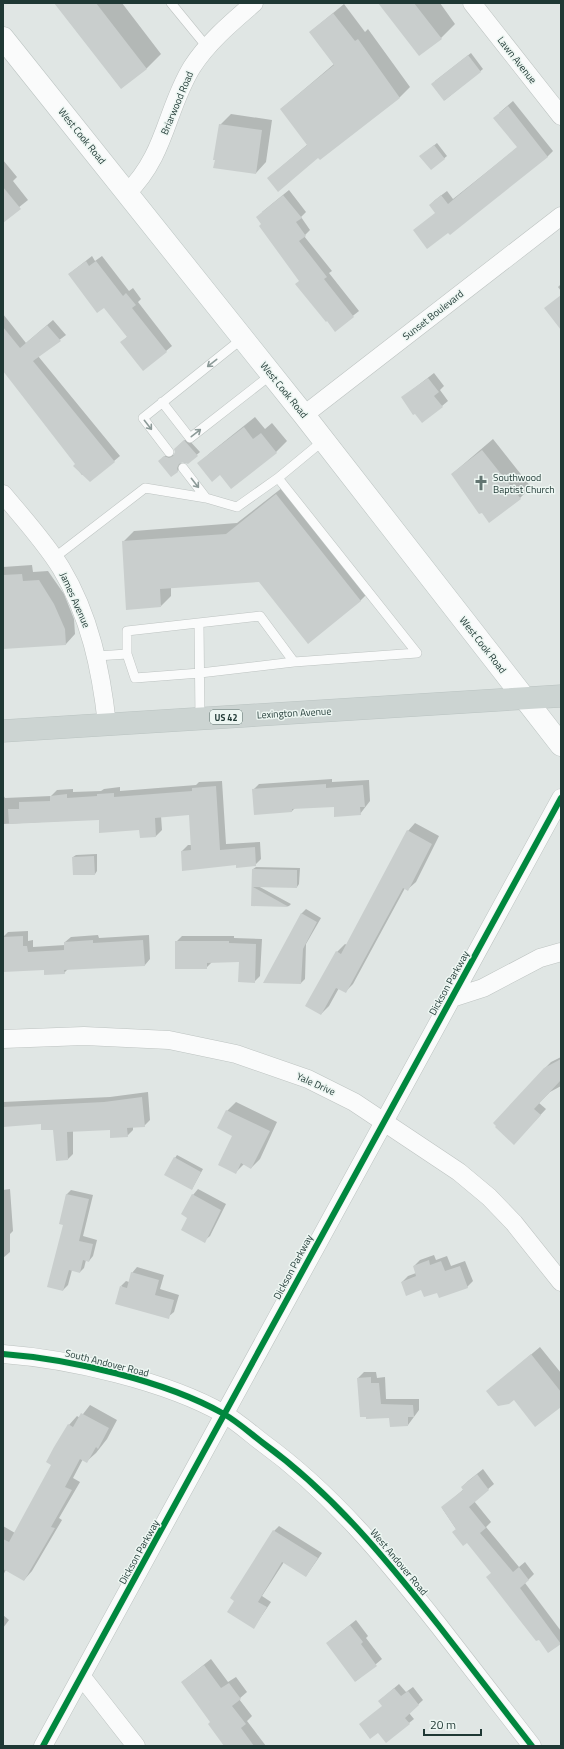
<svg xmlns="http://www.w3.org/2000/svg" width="564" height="1749" viewBox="0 0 564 1749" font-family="'Titillium Web',sans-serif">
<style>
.shadow{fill:#0003}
.building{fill:#c9cecd}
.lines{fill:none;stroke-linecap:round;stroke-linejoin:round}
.service-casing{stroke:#bdc3c1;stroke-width:10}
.minor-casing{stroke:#bdc3c1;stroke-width:19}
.secondary-casing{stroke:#bcc4c2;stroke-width:23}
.primary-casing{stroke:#bac3c1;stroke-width:23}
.service{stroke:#fafbfb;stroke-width:9}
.minor{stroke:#fafbfb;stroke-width:18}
.secondary{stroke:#fafbfb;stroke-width:22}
.primary{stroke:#ccd4d2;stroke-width:22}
.cycleway-casing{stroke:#edf6f2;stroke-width:8}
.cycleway{stroke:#00873e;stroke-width:6}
.oneway{stroke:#8c9a98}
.labels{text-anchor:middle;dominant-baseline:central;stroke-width:3;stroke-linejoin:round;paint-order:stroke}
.shield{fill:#edf6f2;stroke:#5d716d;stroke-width:1}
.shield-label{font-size:9px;font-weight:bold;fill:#1f3834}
.street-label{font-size:10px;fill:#1f3834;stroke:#edf6f2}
.poi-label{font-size:10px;fill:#1f3834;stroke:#edf6f2;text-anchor:start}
</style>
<rect width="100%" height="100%" fill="#e0e6e4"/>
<path class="shadow" d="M55 3H122L161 54 147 68 121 88Z
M379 3H440L455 24 441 38Z
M344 4 365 32 368 29 410 87 400 97 318 156 268 178 308 144 281 109 334 64 310 32Z
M471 53 483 69 445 100 435 81Z
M513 101 553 151 547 157 436 213 430 205 435 200 447 191 453 199 518 147 499 113Z
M231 114 272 120 266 162 256 173 214 159 220 125Z
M437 143 447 156 431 169 423 154Z
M3 160 17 177 13 181 28 200 3 220Z
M289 190 306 212 301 217 310 230 304 236 332 271 329 273 359 311 335 330 262 224V212Z
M92 256 95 261 102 256 129 291 133 288 141 299 138 302 172 346 166 351 122 342 128 336 104 307 69 274Z
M561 284V291L558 287Z
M3 314 26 343 53 320 66 335 38 356 120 456 114 461 82 475 75 466 76 464 3 369Z
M434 373 444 386 440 390 448 401 442 406 403 397Z
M255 417 265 429 272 423 287 441 276 452 221 473 199 463 210 453Z
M187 438 200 452 187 463 181 462 180 468 178 471 162 458 168 454 175 455 178 446Z
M493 439 531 487 520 498 452 474Z
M287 484 371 590 360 601 259 581 171 587V596L161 606 124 541 134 531 237 523Z
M32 565 33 572 48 571 64 594 74 619 75 634 66 644 3 648V567Z
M332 779V782L369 780 370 801 360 814 335 806 295 808 292 811 255 814 254 789 259 784Z
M222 781 226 844 260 842 261 859 255 865 237 864 182 851 188 845H192L190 814 161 816 162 830 156 836 141 837 140 829 100 819 3 824V795L5 798 51 796 57 790 73 789V792L101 791 104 789 120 787V791L196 785 199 782Z
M415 823 439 836 416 882 408 889 405 888 353 984 346 991 339 988 329 1006 321 1014 307 1006 337 952 345 944 347 945 408 831Z
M97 854V871L95 874 73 857 76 855Z
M256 867 300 868 299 884 297 887 258 886 291 904 289 906 252 905 253 869Z
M306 909 321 918 306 944 305 979 301 983V914Z
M28 931V941L33 940V947L65 945V942L71 937 98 935 99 938 149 935 150 959 145 965 68 969 64 973 3 963V937L8 932Z
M182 936H234V938L262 939 260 976 254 982 240 961 212 962 206 968 176 942Z
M561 1057V1086L550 1092 539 1103 546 1109 519 1138 545 1068 551 1062Z
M148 1092 150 1120 144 1126 133 1127V1130L127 1136 110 1129 73 1131V1154L68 1159 54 1129 42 1123 3 1126V1102L110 1097Z
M236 1102 277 1122 260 1159 251 1168 244 1164 236 1172 234 1135 219 1128 227 1111Z
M177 1155 203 1169 192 1189 175 1158Z
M10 1189 13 1231 10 1234V1252L3 1258V1190Z
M198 1189 226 1204 210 1236 204 1241 189 1217 193 1195Z
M71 1190 93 1195 83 1236 97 1240 93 1256 89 1261 86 1260 84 1268 80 1272 72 1270 68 1285 63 1290 64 1225 66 1195Z
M434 1255 436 1260 447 1256 451 1266 465 1261 473 1281 467 1287 438 1291 402 1282 408 1276 416 1273 414 1266 420 1260Z
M137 1267 164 1275 160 1289 179 1295 174 1312 168 1317 121 1286 126 1281 129 1282 132 1273Z
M540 1347 561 1373V1406L514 1399 488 1391Z
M364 1372H376L377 1378 385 1377 386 1399H419V1410L408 1425 390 1417 358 1378Z
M90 1405 117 1420 107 1439 96 1453 87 1461 83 1459 73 1478 80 1482 59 1518 62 1520 32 1571 24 1580 6 1570 3 1575V1526L15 1533 53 1465 69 1425 77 1416 80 1418Z
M483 1469 494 1484 474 1501 491 1522 486 1527 519 1567 525 1562 534 1574 525 1583 561 1631V1642L549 1652 492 1572 456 1529 442 1508 464 1489 462 1487 468 1481Z
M279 1526 322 1553 306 1576 284 1562 262 1596 271 1602 254 1627 235 1600 274 1531Z
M3 1615 9 1620 3 1628Z
M356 1620 368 1636 366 1638 382 1659 356 1681 327 1643Z
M211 1659 228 1682 236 1677 247 1692 239 1699 252 1716 247 1721 266 1746H226L211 1722 182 1682Z
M399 1684 406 1692 413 1687 423 1700 409 1713 414 1719 409 1723 379 1701Z"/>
<path class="building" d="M54 3H96L147 69 121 89Z
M378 3H414L442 39 419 56Z
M333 13 355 41 358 39 400 98 320 160 318 158 278 192 267 178 307 145 280 109 334 65 309 32Z
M468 55 481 72 444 101 431 84Z
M508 106 548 157 450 235 448 233 427 249 413 230 435 213 429 205 441 195 448 204 517 147 493 118Z
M219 124 262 130 256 174 213 168 215 160H213Z
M434 145 445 159 431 170 419 156Z
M3 187 21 209 3 223Z
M283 195 302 218 296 222 306 236 299 241 327 277 324 279 354 317 335 332 327 321 326 322 295 284 299 281 259 226 261 224 256 217Z
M86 261 89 266 96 261 123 296 126 293 136 305 132 308 167 352 143 371 120 342 127 337 104 308 97 313 68 274Z
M561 295V330L544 308Z
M47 325 61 341 33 361 115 462 90 482 73 466 75 464 3 371V327L20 348Z
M428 378 439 392 434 396 443 407 422 423 415 414 413 415 401 397Z
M244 427 253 439 261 433 277 453 231 489 220 475 212 482 197 463Z
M184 440 198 456 188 464 183 462 179 464 177 468 178 472 171 477 158 461 164 456 169 458 173 456 175 452 174 449Z
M482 450 521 499 489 523 482 513 479 514 451 474Z
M276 494 361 601 308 644 259 582 160 589 161 607 126 610 122 541 226 534Z
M22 574 23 581 39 580 54 604 65 629 66 645 3 649V575Z
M326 784V788L363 785 365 807H360L361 815 334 817V807L292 809V812L254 815 252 789Z
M216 786 220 850 255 847 256 866 236 868V865L182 871 181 851 191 850 189 815 155 818 156 837 140 838 139 830 99 833V820L9 824 8 809H19V802L50 801V796L67 794V798L97 796V794L114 793V797L192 791V788Z
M407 830 432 844 408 891 403 888 346 993 336 988 321 1015 305 1006 336 951 341 954Z
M94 856 95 875H73L72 857Z
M252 869 297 870V888L253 887 289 907 251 906Z
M301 913 317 922 303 949 301 984 263 983Z
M23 936V946H27L28 952 64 950V942L93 940V943L143 940 145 966 64 970 65 974 44 975V970L3 972V937Z
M175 941H229V943L256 944 255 983 238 982 239 962 207 963V969H175Z
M561 1059V1080L534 1109 541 1115 514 1145 495 1127 496 1126 493 1123 544 1068Z
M142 1097 145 1127 127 1128 128 1137 110 1138V1130L67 1132 68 1160 56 1161 53 1130H41V1124L3 1127V1107L104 1102Z
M226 1110 270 1131 251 1169 241 1163 236 1174 218 1165 232 1136 217 1128Z
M174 1157 201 1172 192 1190 164 1175Z
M66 1194 89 1199 79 1241 93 1244 89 1262 83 1260 80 1273 69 1270 63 1291 47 1287 63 1225 59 1224Z
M192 1194 221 1210 205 1243 181 1230 187 1218 181 1214Z
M429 1260 430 1265 441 1261 445 1271 460 1266 468 1288 439 1298 437 1293 424 1297 421 1290 406 1296 401 1282 416 1276 413 1266Z
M131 1272 159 1280 155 1295 174 1300 169 1319 115 1304 120 1286 127 1288Z
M531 1354 561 1392V1407L535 1427 514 1400 509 1404 498 1406 486 1391Z
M371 1377V1383H379L381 1404 413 1405 414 1417H408V1426L390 1427 389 1418 366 1419V1417H360L357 1378Z
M81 1413 109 1428 98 1449 96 1447 87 1463 80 1459 65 1487 72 1490 51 1527 55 1528 24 1581 3 1569V1539L9 1542 51 1465 46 1462 54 1447 68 1424 73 1427Z
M477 1474 489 1490 469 1507 486 1528 480 1533 513 1572 519 1567 529 1580 520 1588 561 1644 548 1653 539 1640 536 1641 486 1577 491 1573 467 1543 463 1546 452 1532 456 1529 441 1507 463 1490 461 1487Z
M273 1530 318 1558 306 1577 282 1562 258 1602 267 1607 254 1629 227 1612 234 1601 230 1598Z
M350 1625 363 1642 361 1644 377 1666 355 1682 326 1643Z
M204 1665 221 1688 229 1683 241 1699 232 1706 246 1724 241 1728 254 1746H224L208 1724 210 1722 181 1682Z
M394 1688 401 1696 408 1691 419 1705 405 1718 410 1724 386 1743 378 1733 370 1739 359 1724 382 1706 378 1701Z"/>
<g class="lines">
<defs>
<path id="service" d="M171 3 207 47
M162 402 190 438 272 374
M169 452 143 418 243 338
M183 468 206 498
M54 558 145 488 206 498 237 507 278 478
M199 624 200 719
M97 656 127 654V631L260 616 294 662 200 673 135 678 127 654
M294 662 417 653 278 478 324 440"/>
<path id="minor" d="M472 3 561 116
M127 193C166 155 166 109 192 67 208 42 232 22 254 3
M304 415 561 216
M3 494C23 518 45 542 61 568 90 616 101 670 107 724
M452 998 483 988 540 958 561 952
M3 1039 84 1036 169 1040 236 1054 308 1079 354 1102 459 1172 489 1197 514 1223 561 1282
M3 1354C70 1359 166 1381 224 1414 238 1422 251 1434 263 1443 333 1494 386 1559 439 1626 470 1666 501 1706 532 1746
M82 1677 136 1746
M43 1746 561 798"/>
<path id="secondary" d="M3 38 304 415 561 745"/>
<path id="primary" d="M3 731 561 696"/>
</defs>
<use href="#service" class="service-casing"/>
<use href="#minor" class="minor-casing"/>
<use href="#secondary" class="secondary-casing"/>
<use href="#primary" class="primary-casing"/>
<use href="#service" class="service"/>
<use href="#minor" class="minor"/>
<use href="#secondary" class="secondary"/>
<use href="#primary" class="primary"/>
<defs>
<path id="cycleway" d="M3 1354C70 1359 166 1381 224 1414 238 1422 251 1434 263 1443 333 1494 386 1559 439 1626 470 1666 501 1706 532 1746
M43 1746 561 798"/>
</defs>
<use href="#cycleway" class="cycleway-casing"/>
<use href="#cycleway" class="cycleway"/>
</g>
<defs><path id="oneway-shaft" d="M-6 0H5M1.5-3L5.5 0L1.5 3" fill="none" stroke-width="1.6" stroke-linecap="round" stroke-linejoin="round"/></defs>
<g class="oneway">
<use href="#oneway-shaft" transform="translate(212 363) rotate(142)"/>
<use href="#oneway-shaft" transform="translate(148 425) rotate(52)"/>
<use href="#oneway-shaft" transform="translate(196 433) rotate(-38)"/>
<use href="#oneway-shaft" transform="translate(195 483) rotate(52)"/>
</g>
<defs>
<symbol id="church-bare" viewBox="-9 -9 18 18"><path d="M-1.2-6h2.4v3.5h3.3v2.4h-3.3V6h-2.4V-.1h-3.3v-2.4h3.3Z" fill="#637572" stroke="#edf6f2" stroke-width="2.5" paint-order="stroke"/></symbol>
</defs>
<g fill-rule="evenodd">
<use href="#church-bare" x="470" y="472" width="22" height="22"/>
</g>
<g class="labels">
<rect class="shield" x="210" y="710" width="32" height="14" rx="3"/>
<g class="shield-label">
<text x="226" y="717">US 42</text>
</g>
<g class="street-label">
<text transform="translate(517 60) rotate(52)">Lawn Avenue</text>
<text transform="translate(177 103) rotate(-67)">Briarwood Road</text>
<text transform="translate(82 136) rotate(51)">West Cook Road</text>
<text transform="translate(433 315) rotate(-38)">Sunset Boulevard</text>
<text transform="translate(284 390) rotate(51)">West Cook Road</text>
<text transform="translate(75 600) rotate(66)">James Avenue</text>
<text transform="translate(483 645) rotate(52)">West Cook Road</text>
<text transform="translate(294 713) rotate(-3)">Lexington Avenue</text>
<text transform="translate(449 983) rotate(-61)">Dickson Parkway</text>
<text transform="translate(316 1084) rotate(24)">Yale Drive</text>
<text transform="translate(293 1267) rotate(-62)">Dickson Parkway</text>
<text transform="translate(107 1363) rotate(14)">South Andover Road</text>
<text transform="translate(139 1552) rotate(-61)">Dickson Parkway</text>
<text transform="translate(399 1562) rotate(50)">West Andover Road</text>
</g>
<g class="poi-label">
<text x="493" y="477">Southwood<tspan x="493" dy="12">Baptist Church</tspan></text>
</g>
</g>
<rect width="564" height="1749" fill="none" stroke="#1f3834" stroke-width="8"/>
<path d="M424 1729v6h57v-6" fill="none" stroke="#1f3834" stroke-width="2"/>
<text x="430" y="1729" font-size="12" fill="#1f3834" stroke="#edf6f2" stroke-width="3" paint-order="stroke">20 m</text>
</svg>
